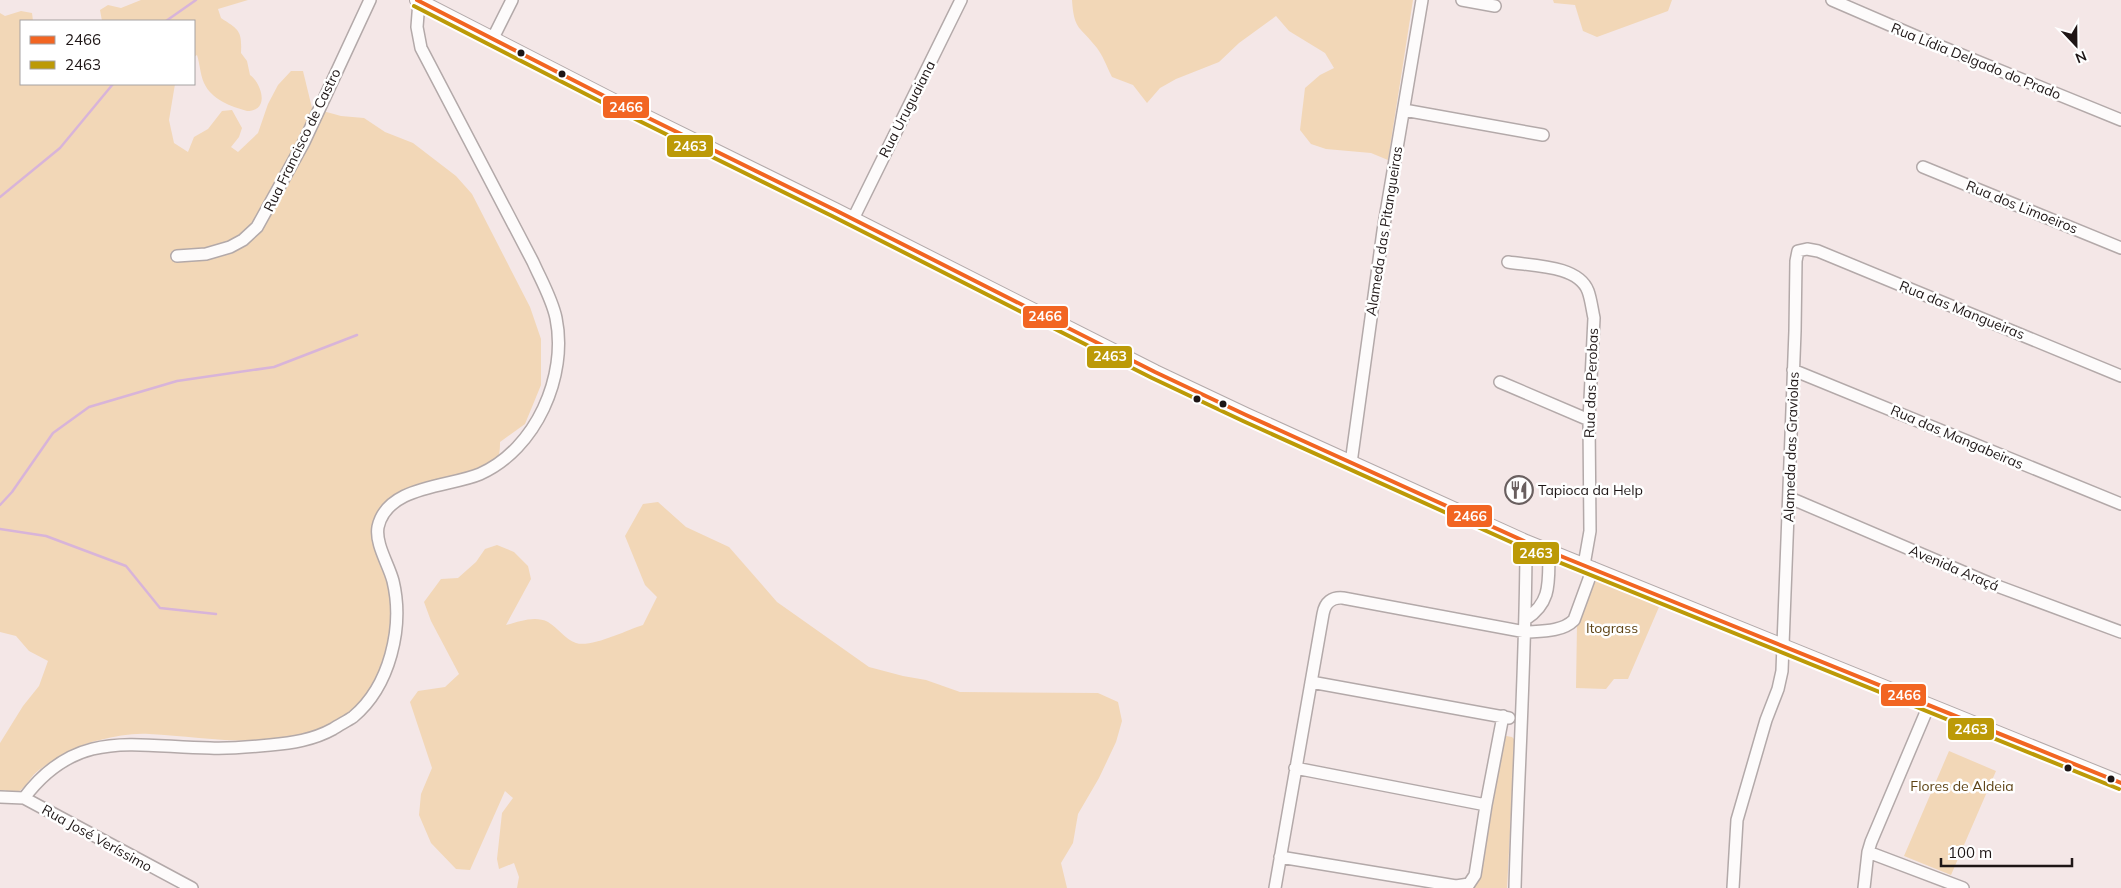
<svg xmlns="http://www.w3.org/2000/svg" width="2121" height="888" viewBox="0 0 2121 888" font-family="Mulish,sans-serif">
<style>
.green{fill:#f2d7b7}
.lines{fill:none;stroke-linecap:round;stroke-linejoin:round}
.stream{stroke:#d8b4d9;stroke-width:2.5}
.minor-casing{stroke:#b3a9a9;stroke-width:14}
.major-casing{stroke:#b3a9a9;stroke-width:16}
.minor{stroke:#fdfbfb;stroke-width:11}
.major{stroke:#fdfbfb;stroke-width:14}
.bus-1-casing{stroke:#fff;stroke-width:8}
.bus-2-casing{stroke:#fff;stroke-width:8}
.bus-1{stroke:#f26522;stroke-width:4}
.bus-2{stroke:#bc9a07;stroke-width:4}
.bus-dot{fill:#1e1616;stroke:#fff;stroke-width:2}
.labels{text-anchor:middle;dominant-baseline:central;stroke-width:5;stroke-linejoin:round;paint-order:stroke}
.street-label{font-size:14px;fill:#1e1616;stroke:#fff}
.poi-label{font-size:14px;fill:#1e1616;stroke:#fff;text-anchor:start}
.park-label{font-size:14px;fill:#5f4416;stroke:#fff}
.line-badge{stroke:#fff;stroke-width:2}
.badge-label{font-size:14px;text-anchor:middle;font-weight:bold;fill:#fff}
</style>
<rect width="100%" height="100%" fill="#f4e7e7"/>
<path class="green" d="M141 0H248L218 9 221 18C239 30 242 30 241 53L247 61 250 75C262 84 270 111 247 111 230 106 212 100 204 83 200 74 200 64 197 55L194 57V21H102L100 10 108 5 121 8Z
M1072 0H1413L1388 160 1371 153 1326 149 1311 144 1300 130 1305 88 1320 75 1334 68 1325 53 1289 31 1276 16 1239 43 1219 62 1176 79 1160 88 1147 103 1133 85 1112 77C1107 67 1103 56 1097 48 1080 26 1074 31 1072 0Z
M1553 0H1672L1668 11 1597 37 1583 31 1575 5 1554 3Z
M21 11 32 13 33 21H21V84H175L169 120 174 143 188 152 194 137 208 129 222 111 232 110 242 128 239 137 231 147 238 152 258 133 268 104 278 85 291 71H303L312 108 341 116 364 118 385 132 413 143 456 176 472 194 530 307 541 339V385L525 424 500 442C500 446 500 453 498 457 482 483 405 475 382 506 362 532 387 564 392 592 394 608 392 628 389 644 385 666 373 688 358 704 303 759 218 737 149 734 133 733 116 736 100 740 79 744 57 757 39 770 29 777 26 791 12 794L5 790 0 792V743L23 706 39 686 48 661 29 651 16 636 0 632V13L5 16Z
M658 502 686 527 729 547 777 602 869 667 903 676 926 680 960 692 1098 693 1118 702 1122 721 1116 742 1099 778 1078 814 1073 843 1061 863 1067 888H517L519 877 514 863 499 869 497 859 502 813 513 798 505 791 470 870 456 869 431 843 419 815 421 794 432 768 410 702 418 691 445 687 459 674 431 621 424 602 441 579 458 578 476 562 485 549 497 545 514 552 528 566 531 579 506 625C518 622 535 615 548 622 558 628 565 639 576 643 591 648 627 630 643 625L657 597 645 585 625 536 643 504Z
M1595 577 1659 607 1628 679H1614L1606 689 1576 688 1577 624Z
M1506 736 1512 737 1515 740 1507 888H1474L1502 738Z
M1949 751 1996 771 1951 875 1904 856Z"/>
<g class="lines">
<path class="stream" d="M166 21 196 0
M0 197 60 148 113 84
M0 505 12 492 53 433 89 407 177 381 274 367 357 335
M0 529 46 536 126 566 160 608 216 614"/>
<defs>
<path id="minor" d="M1462 0 1495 6
M1832 0 1920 38 2121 120
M493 38 512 0
M1404 110 1543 135
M1923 167 2121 248
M853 219 961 0
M177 256 206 254 230 247 243 240 257 227 304 142 370 0
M1508 262C1532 266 1578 265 1588 291 1591 299 1592 309 1594 318L1589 420 1590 531 1584 565
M1793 370 2121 504
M1500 382 1589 420
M1351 463 1383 231 1422 0
M1790 498 1989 583 2121 632
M1526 619C1553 601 1548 580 1549 551
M1311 682 1509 718
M1295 768 1486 805
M0 797 24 798 192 888
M24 798C77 727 135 747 210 748 230 749 250 747 270 745 292 743 313 740 333 729 339 725 347 721 353 717 390 686 404 627 393 581 389 565 375 544 378 527 387 485 450 487 480 474 536 449 568 376 556 318 552 299 541 280 533 262L421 48 417 27 419 1
M1868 852 1963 888
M1280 857 1456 886 1469 884 1475 875 1486 805 1503 716
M1275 888 1323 614C1325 602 1332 597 1343 598L1526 632C1542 631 1562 632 1574 620L1593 568
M1515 888C1518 773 1526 657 1526 542
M1733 888 1737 820 1766 720 1778 689 1782 671 1795 331 1796 261 1798 251 1807 249 1818 251 2121 376
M1864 888 1868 852 1871 842 1929 705"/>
<path id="major" d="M417 0 614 101 835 210 1155 372 1246 415 1526 542 2121 783"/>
</defs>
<use href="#minor" class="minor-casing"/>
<use href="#major" class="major-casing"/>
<use href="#minor" class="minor"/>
<use href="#major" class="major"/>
<defs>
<path id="bus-1" d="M417 0 614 101 835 210 1155 372 1246 415 1526 542 2121 783"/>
<path id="bus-2" d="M414 6 611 107 832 216 1152 378 1243 421 1524 548 2119 789"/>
</defs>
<use href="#bus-1" class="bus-1-casing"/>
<use href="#bus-2" class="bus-2-casing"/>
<use href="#bus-1" class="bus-1"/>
<use href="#bus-2" class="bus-2"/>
</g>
<defs>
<symbol id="restaurant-ring" viewBox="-11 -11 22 22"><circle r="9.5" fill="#fff" stroke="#695f5f" stroke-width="1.5"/><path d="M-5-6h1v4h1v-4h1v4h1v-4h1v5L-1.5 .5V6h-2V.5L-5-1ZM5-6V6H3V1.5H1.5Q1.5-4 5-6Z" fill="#695f5f"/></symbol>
</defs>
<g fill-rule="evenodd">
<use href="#restaurant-ring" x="1503" y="474" width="32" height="32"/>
</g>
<g class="bus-dot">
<circle cx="521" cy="53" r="4.5"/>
<circle cx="562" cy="74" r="4.5"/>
<circle cx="1197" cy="399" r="4.5"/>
<circle cx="1223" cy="404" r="4.5"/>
<circle cx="2068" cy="768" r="4.5"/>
<circle cx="2111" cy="779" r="4.5"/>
</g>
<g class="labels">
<g class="street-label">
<text transform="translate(1976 61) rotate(22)">Rua Lídia Delgado do Prado</text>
<text transform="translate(907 109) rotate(-63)">Rua Uruguaiana</text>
<text transform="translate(302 140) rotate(-64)">Rua Francisco de Castro</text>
<text transform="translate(2022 207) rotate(22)">Rua dos Limoeiros</text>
<text transform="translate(1384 231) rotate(-81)">Alameda das Pitangueiras</text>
<text transform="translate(1962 310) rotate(22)">Rua das Mangueiras</text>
<text transform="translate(1591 383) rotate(-88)">Rua das Perobas</text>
<text transform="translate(1957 437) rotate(23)">Rua das Mangabeiras</text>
<text transform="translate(1791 447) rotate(-88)">Alameda das Graviolas</text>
<text transform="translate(1954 568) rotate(23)">Avenida Araçá</text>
<text transform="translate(97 838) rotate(29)">Rua José Veríssimo</text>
</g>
<g class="poi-label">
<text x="1538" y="490">Tapioca da Help</text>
</g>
<g class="park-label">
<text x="1612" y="628">Itograss</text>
<text x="1962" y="786">Flores de Aldeia</text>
</g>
</g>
<g class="line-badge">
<rect x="602" y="95" width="48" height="24" rx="5" fill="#f26522"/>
<rect x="666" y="134" width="48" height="24" rx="5" fill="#bc9a07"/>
<rect x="1022" y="305" width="47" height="24" rx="5" fill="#f26522"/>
<rect x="1086" y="345" width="47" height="24" rx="5" fill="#bc9a07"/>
<rect x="1446" y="504" width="47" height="24" rx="5" fill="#f26522"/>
<rect x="1512" y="541" width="48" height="24" rx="5" fill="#bc9a07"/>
<rect x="1880" y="683" width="47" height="24" rx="5" fill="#f26522"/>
<rect x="1947" y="717" width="48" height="24" rx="5" fill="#bc9a07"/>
</g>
<g class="badge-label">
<text x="626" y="112">2466</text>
<text x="690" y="151">2463</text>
<text x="1045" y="321">2466</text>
<text x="1110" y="361">2463</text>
<text x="1470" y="521">2466</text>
<text x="1536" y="558">2463</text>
<text x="1904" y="700">2466</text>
<text x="1971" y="734">2463</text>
</g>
<rect x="20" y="20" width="175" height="65" fill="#ffffff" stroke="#a5a2a2"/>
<rect x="30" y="36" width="25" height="8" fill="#f26522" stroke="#a5a2a2"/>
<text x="65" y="45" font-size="15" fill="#1e1616">2466</text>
<rect x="30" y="61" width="25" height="8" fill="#bc9a07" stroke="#a5a2a2"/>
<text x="65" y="70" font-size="15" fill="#1e1616">2463</text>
<g transform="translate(2076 45) rotate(158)" stroke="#ffffff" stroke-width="4" paint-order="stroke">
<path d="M0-4L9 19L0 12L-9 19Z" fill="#1e1616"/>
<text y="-8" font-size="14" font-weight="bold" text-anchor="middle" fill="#1e1616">N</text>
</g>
<path d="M1941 858v8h131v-8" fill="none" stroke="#1e1616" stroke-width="2.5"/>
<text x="1948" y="858" font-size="15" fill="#1e1616" stroke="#ffffff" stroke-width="4" paint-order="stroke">100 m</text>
</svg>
